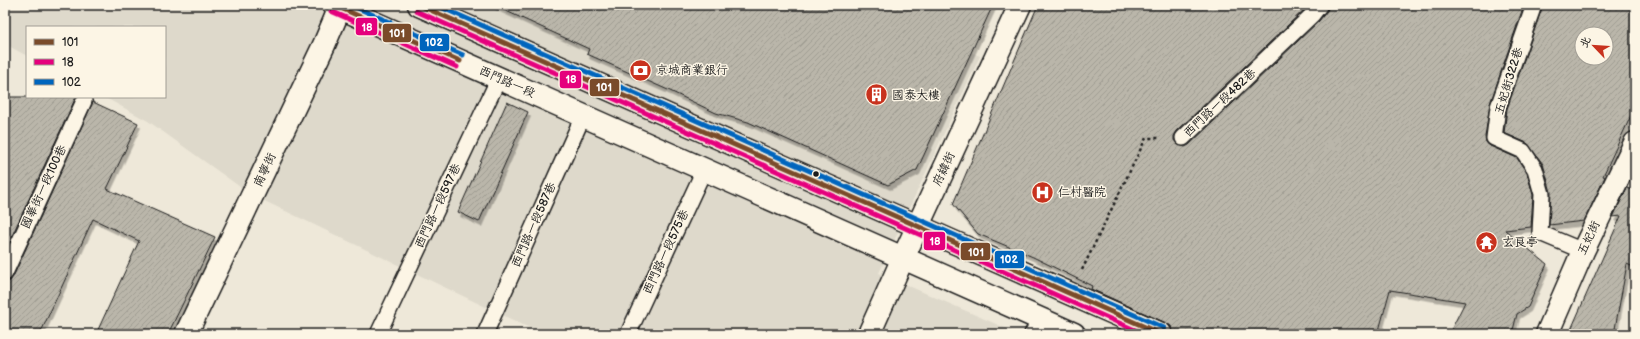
<svg xmlns="http://www.w3.org/2000/svg" width="1640" height="339" viewBox="0 0 1640 339" font-family="'Balsamiq Sans','LXGW WenKai TC',sans-serif">
<style>
.built{fill:#ded9cb}
.building{fill:url(#building-hatch);stroke:#1c1c1c;fill-rule:evenodd;filter:url(#shadow)}
.lines{fill:none;stroke-linecap:round;stroke-linejoin:round}
.lane-casing{stroke:#1c1c1c;stroke-width:18}
.street-casing{stroke:#1c1c1c;stroke-width:25}
.secondary-casing{stroke:#1c1c1c;stroke-width:25}
.path{stroke:#1c1c1c;stroke-width:2.5;stroke-dasharray:3 3;stroke-linecap:butt}
.lane{stroke:#fcf5e5;stroke-width:15}
.street{stroke:#fcf5e5;stroke-width:22}
.secondary{stroke:#fcf5e5;stroke-width:22}
.bus-1-casing{stroke:#fcf5e5;stroke-width:8}
.bus-2-casing{stroke:#fcf5e5;stroke-width:8}
.bus-3-casing{stroke:#fcf5e5;stroke-width:8}
.bus-1{stroke:#7a4b2a;stroke-width:5}
.bus-2{stroke:#e5007d;stroke-width:5}
.bus-3{stroke:#0065bd;stroke-width:5}
.bus-dot{fill:#1c1c1c;stroke:#fcf5e5;stroke-width:1.5}
.labels{text-anchor:middle;dominant-baseline:central;stroke-width:3;stroke-linejoin:round;paint-order:stroke}
.poi-label{font-size:12px;fill:#1c1c1c;stroke:#fcf5e5;text-anchor:start}
.street-label{font-size:12px;fill:#1c1c1c;stroke:#fcf5e5}
.line-badge{stroke:#fcf5e5;stroke-width:1.5}
.badge-label{font-size:11px;text-anchor:middle;font-weight:bold;fill:#fff}
</style>
<defs>
<pattern id="building-hatch" width="6" height="6" patternUnits="userSpaceOnUse"><rect width="6" height="6" fill="#bab6aa"/><path d="M-1 1l2-2M0 6l6-6M5 7l2-2" fill="none" stroke="#9f9c92"/></pattern>
<filter id="shadow"><feDropShadow dx="2.5" dy="4.5" stdDeviation="0" flood-color="#0004"/></filter>
</defs>
<rect width="100%" height="100%" fill="#eee8d9"/>
<filter id="ink" filterUnits="userSpaceOnUse"><feTurbulence type="fractalNoise" baseFrequency=".025" numOctaves="2"/><feDisplacementMap in="SourceGraphic" scale="8" xChannelSelector="R" yChannelSelector="G"/><feConvolveMatrix kernelMatrix="1 2 1 2 8 2 1 2 1" color-interpolation-filters="sRGB"/></filter>
<g filter="url(#ink)">
<path class="built" d="M5 5H853L980 56 879 273 1019 334H542L250 194 148 121 104 97H165V27H27V56L5 44Z"/>
<path class="building" d="M493 5H993L917 170 888 185 748 122 716 113 668 90 587 54 589 49Z
M1038 5H1309L1177 131 1174 136V140L1177 144 1185 147 1189 145 1319 21 1327 11 1329 5H1524L1490 104 1485 137 1486 142 1490 146 1517 158 1527 173 1533 195 1531 227 1505 230 1547 264 1528 307 1517 314 1512 334H1449L1465 302 1390 290 1378 334H1181L1173 331 1171 326 1166 323 1091 289 1092 286 1033 257 978 234 953 204Z
M1543 5H1635V107L1603 176 1605 177 1584 221 1549 225 1551 192 1543 164 1527 143 1504 133 1507 109ZM1582 34H1606V58H1582Z
M5 97H76L5 251Z
M93 102 138 123 107 189 215 237 168 334H96L139 241 93 219 40 334H5V282L10 281 13 277Z
M507 102 528 112 479 222 458 212Z
M1635 184V268L1627 264 1614 334H1569L1621 216 1613 217 1627 188 1633 190Z"/>
<g class="lines">
<defs>
<path id="lane" d="M1534 5 1498 107 1494 138 1523 151 1535 169 1542 194 1540 233 1583 251
M1183 138 1313 14 1320 5
M5 273 84 101
M378 334 499 78
M485 334 583 116
M628 334 704 170
M1032 334 1040 319"/>
<path id="street" d="M186 334 324 45 341 5
M869 334 903 258 1020 5
M1547 334 1583 251 1635 143"/>
<path id="secondary" d="M334 5 1074 334
M419 5 1161 334"/>
</defs>
<use href="#lane" class="lane-casing"/>
<use href="#street" class="street-casing"/>
<use href="#secondary" class="secondary-casing"/>
<path class="path" d="M1082 270 1146 138H1161"/>
<use href="#lane" class="lane"/>
<use href="#street" class="street"/>
<use href="#secondary" class="secondary"/>
<defs>
<path id="bus-1" d="M334 5 460 61
M419 5 1161 334"/>
<path id="bus-2" d="M331 11 457 67
M416 11 1144 334"/>
<path id="bus-3" d="M351 5 463 55
M436 5 1164 328"/>
</defs>
<use href="#bus-1" class="bus-1-casing"/>
<use href="#bus-2" class="bus-2-casing"/>
<use href="#bus-3" class="bus-3-casing"/>
<use href="#bus-1" class="bus-1"/>
<use href="#bus-2" class="bus-2"/>
<use href="#bus-3" class="bus-3"/>
</g>
</g>
<defs>
<symbol id="bank-disc" viewBox="-11 -11 22 22"><circle r="9.5" fill="#c8321e" stroke="#fcf5e5"/><path d="M-6-4H6V4H-6ZM0-2.3a2.3 2.3 0 1 0 0 4.6a2.3 2.3 0 1 0 0-4.6Z" fill="#fff"/></symbol>
<symbol id="building-disc" viewBox="-11 -11 22 22"><circle r="9.5" fill="#c8321e" stroke="#fcf5e5"/><path d="M-4-6H4V6H1V3H-1V6H-4ZM-2.5-4.3h1.7v1.8h-1.7ZM.8-4.3h1.7v1.8H.8ZM-2.5-1h1.7V.8h-1.7ZM.8-1h1.7V.8H.8Z" fill="#fff"/></symbol>
<symbol id="hospital-disc" viewBox="-11 -11 22 22"><circle r="9.5" fill="#c8321e" stroke="#fcf5e5"/><path d="M-5-5h3v3.5h4V-5h3V5h-3V1.5h-4V5h-3Z" fill="#fff"/></symbol>
<symbol id="temple-disc" viewBox="-11 -11 22 22"><circle r="9.5" fill="#c8321e" stroke="#fcf5e5"/><path d="M0-6L5-2H3V0L6.5 2.5H4V6H1.5V3h-3V6H-4V2.5H-6.5L-3 0V-2H-5Z" fill="#fff"/></symbol>
</defs>
<g fill-rule="evenodd">
<use href="#bank-disc" x="628" y="58" width="25" height="25"/>
<use href="#building-disc" x="864" y="82" width="25" height="25"/>
<use href="#hospital-disc" x="1030" y="180" width="25" height="25"/>
<use href="#temple-disc" x="1474" y="230" width="25" height="25"/>
</g>
<circle class="bus-dot" cx="816" cy="174" r="3.5"/>
<g class="labels">
<g class="poi-label">
<text x="656" y="70">京城商業銀行</text>
<text x="892" y="95">國泰大樓</text>
<text x="1058" y="192">仁村醫院</text>
<text x="1502" y="242">玄良亭</text>
</g>
<g class="street-label">
<text transform="translate(1509 81) rotate(-73)">五妃街322巷</text>
<text transform="translate(507 82) rotate(24)">西門路一段</text>
<text transform="translate(1220 103) rotate(-43)">西門路一段482巷</text>
<text transform="translate(944 169) rotate(-65)">府緯街</text>
<text transform="translate(265 170) rotate(-65)">南寧街</text>
<text transform="translate(44 187) rotate(-65)">國華街一段100巷</text>
<text transform="translate(438 206) rotate(-65)">西門路一段597巷</text>
<text transform="translate(534 225) rotate(-66)">西門路一段587巷</text>
<text transform="translate(1589 238) rotate(-65)">五妃街</text>
<text transform="translate(666 252) rotate(-65)">西門路一段575巷</text>
</g>
</g>
<g class="line-badge">
<rect x="355" y="17" width="23" height="19" rx="4" fill="#e5007d"/>
<rect x="382" y="23" width="30" height="20" rx="4" fill="#7a4b2a"/>
<rect x="419" y="33" width="31" height="19" rx="4" fill="#0065bd"/>
<rect x="559" y="70" width="23" height="19" rx="4" fill="#e5007d"/>
<rect x="589" y="78" width="31" height="19" rx="4" fill="#7a4b2a"/>
<rect x="923" y="231" width="23" height="20" rx="4" fill="#e5007d"/>
<rect x="960" y="242" width="31" height="19" rx="4" fill="#7a4b2a"/>
<rect x="994" y="250" width="31" height="19" rx="4" fill="#0065bd"/>
</g>
<g class="badge-label">
<text x="367" y="31">18</text>
<text x="397" y="37">101</text>
<text x="434" y="46">102</text>
<text x="571" y="83">18</text>
<text x="604" y="91">101</text>
<text x="935" y="245">18</text>
<text x="976" y="256">101</text>
<text x="1009" y="263">102</text>
</g>
<rect width="1640" height="339" fill="none" stroke="#fcf5e5" stroke-width="20"/>
<rect x="10" y="10" width="1620" height="319" fill="none" stroke="#1c1c1c" stroke-width="1.5" filter="url(#ink)"/>
<rect x="26" y="26" width="140" height="72" fill="#fcf5e5" stroke="#a29e95"/>
<rect x="34" y="39" width="20" height="6" fill="#7a4b2a" stroke="#a29e95"/>
<text x="62" y="46" font-size="12" fill="#1c1c1c">101</text>
<rect x="34" y="59" width="20" height="6" fill="#e5007d" stroke="#a29e95"/>
<text x="62" y="66" font-size="12" fill="#1c1c1c">18</text>
<rect x="34" y="79" width="20" height="6" fill="#0065bd" stroke="#a29e95"/>
<text x="62" y="86" font-size="12" fill="#1c1c1c">102</text>
<g transform="translate(1594 46) rotate(295)"><circle r="19" fill="#fcf5e5" stroke="#a29e95"/>
<path d="M0-3L7 15L0 10L-7 15Z" fill="#c8321e"/>
<text y="-6" font-size="11" font-weight="bold" text-anchor="middle" fill="#1c1c1c">北</text>
</g>
</svg>
